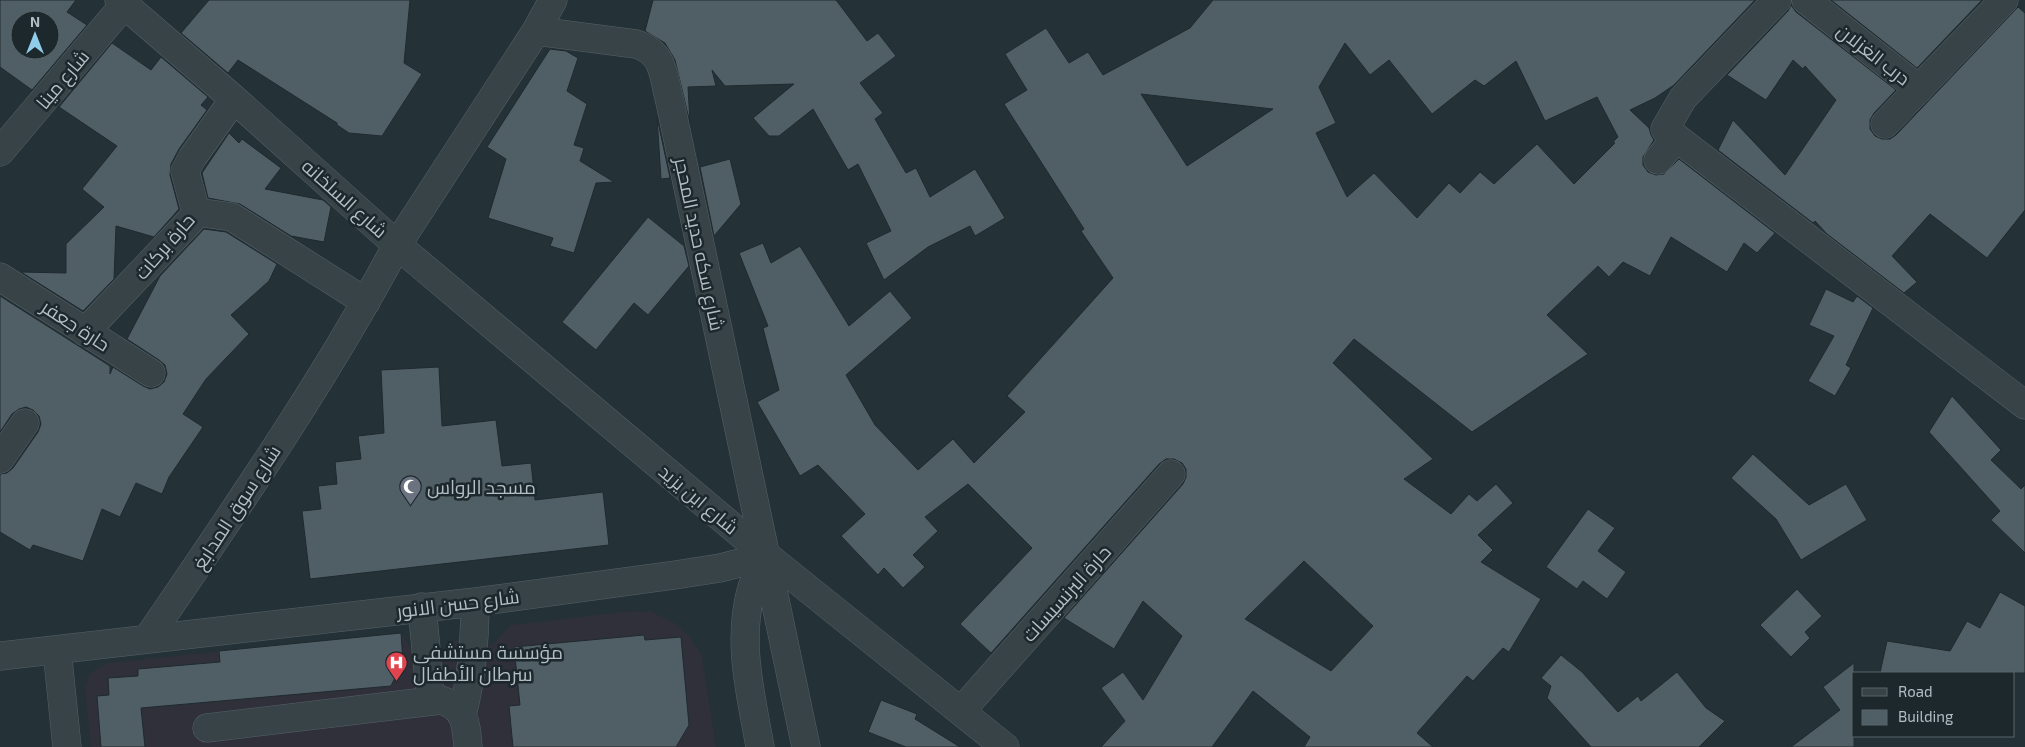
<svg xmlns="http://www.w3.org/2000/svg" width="2025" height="747" viewBox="0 0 2025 747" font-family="'Exo 2',Cairo,sans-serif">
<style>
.medical{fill:#2f303a}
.building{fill:#505f66;stroke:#1f2a2f;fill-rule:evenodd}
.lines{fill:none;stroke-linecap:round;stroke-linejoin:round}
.minor-casing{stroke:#566166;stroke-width:29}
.minor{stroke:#384348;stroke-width:28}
.labels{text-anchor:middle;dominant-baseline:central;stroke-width:5;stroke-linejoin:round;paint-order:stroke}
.street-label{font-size:19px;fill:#b3bec4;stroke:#1d282d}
.poi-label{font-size:19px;fill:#b3bec4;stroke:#1d282d;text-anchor:start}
</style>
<rect width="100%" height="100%" fill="#243237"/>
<path class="medical" d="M631 611 652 612 673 622 690 637 702 656 716 747H91L85 687 89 676 96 669 108 663 401 633 413 652 451 649V643L458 640 461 641 466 647 492 645 511 625Z"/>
<path class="building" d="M0 0H76L67 12 87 25 32 90 0 67ZM20 20H50V50H20Z
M209 0H410L404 63 422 74 382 136 349 133 337 125V123L238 60 228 73 181 33Z
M653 0H836L867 41 878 33 896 56 860 83 883 113 875 119 906 173 916 168 930 197 975 169 1005 218 975 236 970 226 928 247 884 280 866 243 891 231 858 164 848 170 813 109 779 136H769L753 118 794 84 725 86 712 70 716 86 688 87 690 123 675 60 665 43 645 31Z
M1213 0H1755L1674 85 1655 98 1630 110 1649 128 1651 135 1654 140 1643 157V165L1648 172 1656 175 1664 174 1679 159 1775 233 1757 253 1744 243 1727 272 1671 237 1650 276 1623 262 1609 277 1598 266 1547 315 1588 354 1472 432 1354 339 1333 363 1433 459 1404 479 1451 514 1469 494 1477 501 1496 484 1513 503 1478 535 1493 550 1481 562 1541 599 1509 652 1503 648 1473 681 1467 676 1417 733 1433 747H1304L1310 737 1253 691 1212 747H1101L1125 721 1101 688 1123 672 1143 700 1182 636 1143 601 1114 649 1064 618 1183 484 1186 477V469L1182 463 1174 459H1166L1159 464 991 653 960 624 1032 548 968 484 925 517 938 531 913 555 925 567 903 588 884 568 878 575 841 536 865 514 818 465 800 476 757 402 779 390 763 328 768 326 739 253 763 243 771 263 800 246 849 326 890 291 912 318 846 375 875 425 918 470 953 439 974 463 1025 412 1007 396 1113 278 1081 231 1084 229 1004 104 1027 90 1005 54 1046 28 1069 63 1088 52 1103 75 1190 28ZM1345 43 1370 75 1389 60 1432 114 1475 80 1484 86 1516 61 1545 121 1597 97 1618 137 1613 142 1615 143 1574 184 1537 144 1494 184 1480 172 1460 193 1449 183 1417 218 1374 173 1347 197 1316 133 1336 123 1319 87ZM1141 94 1273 109 1187 166ZM1304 561 1373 626 1331 671 1245 619Z
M1831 0H1982L1917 68Z
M1791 5 1796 12 1896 90 1874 113 1870 120V129L1875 136 1882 139H1890L1896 135 2018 7 2025 13V210L1987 258 1930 214 1892 256 1917 282 1904 293 1827 234 1815 221 1813 223 1718 150 1733 120 1785 175 1836 100 1805 66 1803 69 1793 60 1766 100 1727 75 1788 11Z
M112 43 151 70 161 57 208 97 201 105 207 110 179 149 171 164 170 175 179 209 154 237 116 226 114 279 83 311 21 272 66 273V244L104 207 82 189 117 146 59 107Z
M550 49 566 51 578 58 567 91 587 104 574 145 584 148 580 161 614 182 596 183 574 253 550 246 553 238 488 218 506 159 487 147Z
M657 117 670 178 661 179Z
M229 133 239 143 242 139 281 168 265 189 323 200 331 207 324 242 291 236 240 204 208 198 202 173Z
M730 159 741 204 714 236 700 167Z
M648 217 684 246 689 266 648 315 634 303 596 350 562 322Z
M204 229 226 232 277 264 269 281 231 315 249 334 206 379 183 414 203 427 169 477 162 494 136 483 120 517 102 509 83 561 33 545 30 550 0 532V474L7 473 13 468 38 432 41 424 39 416 33 410 26 407 19 409 12 414 0 432V296L110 366V374L113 367 143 386 150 389 158 387 164 382 167 374 165 365 159 360 127 339 160 276Z
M1826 289 1853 302 1857 296 1873 308 1846 365 1851 368 1835 396 1808 381 1834 336 1809 325Z
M439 367 442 426 496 420 502 466 531 463 535 500 603 492 609 545 310 579 302 511 321 509 318 486 337 484 335 462 361 459 358 436 384 433 381 370Z
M1952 396 2001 450 1991 460 2021 489 2025 485V553L1991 520 2000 511 1929 432Z
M1753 454 1809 505 1846 484 1867 520 1801 560 1776 519 1731 478Z
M1588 509 1615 528 1598 551 1626 572 1607 599 1583 581 1577 589 1546 567Z
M1797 589 1822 616 1805 632 1810 638 1791 657 1760 625Z
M2000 592 2025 606V673H1880L1887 641 1950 651 1967 621 1980 628Z
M401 633 403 661 391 686 141 708 145 747H101L97 696 109 695 108 678 138 676V669L220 662 219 651Z
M644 635 645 640 681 637 689 725 676 747H513L509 706 520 705 514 647Z
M1561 655 1582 672 1618 712 1638 696 1641 701 1677 672 1706 708 1725 721 1699 747H1591L1547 698 1551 686 1541 678Z
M1854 663V747H1791L1840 710 1823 687Z
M881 700 917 714 915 719 960 747H906L868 732Z"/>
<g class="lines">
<defs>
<path id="minor" d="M119 0 234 99 397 245 536 31 553 0
M1777 0 1683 98 1665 129 2025 405
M1806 0 1919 89
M536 31 636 44C665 53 663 76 670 102L806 747
M1885 124 2004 0
M0 152 124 5
M1658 160 1676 138
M196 212 232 217 366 302
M0 277 151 373
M85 332 191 220 196 212 185 171 192 158 234 99
M0 459 25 423
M422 607 431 701
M148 638C235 510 324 382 397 245L767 556 1005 747
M57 650 67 747
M0 656 475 602 675 575 720 568 767 556
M961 711 1171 474
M462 715C472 677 475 641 475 602
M207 728 441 700C466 708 466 724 468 747
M760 747C751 695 737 643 751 591 754 579 761 567 767 556"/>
</defs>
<use href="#minor" class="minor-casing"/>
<use href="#minor" class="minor"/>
</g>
<defs>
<symbol id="mosque-pin" viewBox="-11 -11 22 30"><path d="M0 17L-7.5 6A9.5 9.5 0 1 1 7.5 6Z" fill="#6b7280" stroke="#1d282d"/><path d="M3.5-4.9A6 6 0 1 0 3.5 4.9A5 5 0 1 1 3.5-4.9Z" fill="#fff"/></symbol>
<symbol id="hospital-pin" viewBox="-11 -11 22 30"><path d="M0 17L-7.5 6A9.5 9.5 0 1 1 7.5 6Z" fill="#e0444e" stroke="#1d282d"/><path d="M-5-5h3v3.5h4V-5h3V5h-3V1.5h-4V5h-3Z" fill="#fff"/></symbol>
</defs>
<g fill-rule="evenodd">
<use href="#mosque-pin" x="398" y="474" width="25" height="34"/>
<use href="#hospital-pin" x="384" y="650" width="25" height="34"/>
</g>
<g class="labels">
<g class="street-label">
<text transform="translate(1874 54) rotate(38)">درب الغزلان</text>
<text transform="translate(62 79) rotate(-50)">شارع مينا</text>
<text transform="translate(345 198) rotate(42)">شارع السلخانه</text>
<text transform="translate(700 244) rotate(78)">شارع سكه حديد المحجر</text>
<text transform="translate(164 246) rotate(-49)">حارة بركات</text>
<text transform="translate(76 325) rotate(33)">حارة جعفر</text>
<text transform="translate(699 499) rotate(40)">شارع ابن يزيد</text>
<text transform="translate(236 507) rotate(-57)">شارع سوق المدابغ</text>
<text transform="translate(1066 593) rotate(-48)">حارة البرنسيسات</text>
<text transform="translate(458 603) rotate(-7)">شارع حسن الانور</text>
</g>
<g class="poi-label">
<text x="427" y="486">مسجد الرواس</text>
<text x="413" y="651">مؤسسة مستشفى<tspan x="413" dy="22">سرطان الأطفال</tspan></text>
</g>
</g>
<rect x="1852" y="672" width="162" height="65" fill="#1d282d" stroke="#596469"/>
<rect x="1862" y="688" width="25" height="8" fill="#384348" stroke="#596469"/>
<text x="1898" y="697" font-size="15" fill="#b3bec4">Road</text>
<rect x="1862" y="710" width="25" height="15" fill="#505f66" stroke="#596469"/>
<text x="1898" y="722" font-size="15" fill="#b3bec4">Building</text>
<g transform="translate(35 35)"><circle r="24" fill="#1d282d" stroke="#596469"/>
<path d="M0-4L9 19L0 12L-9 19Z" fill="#90cdeb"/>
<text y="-8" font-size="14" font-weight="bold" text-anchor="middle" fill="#b3bec4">N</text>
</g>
</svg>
